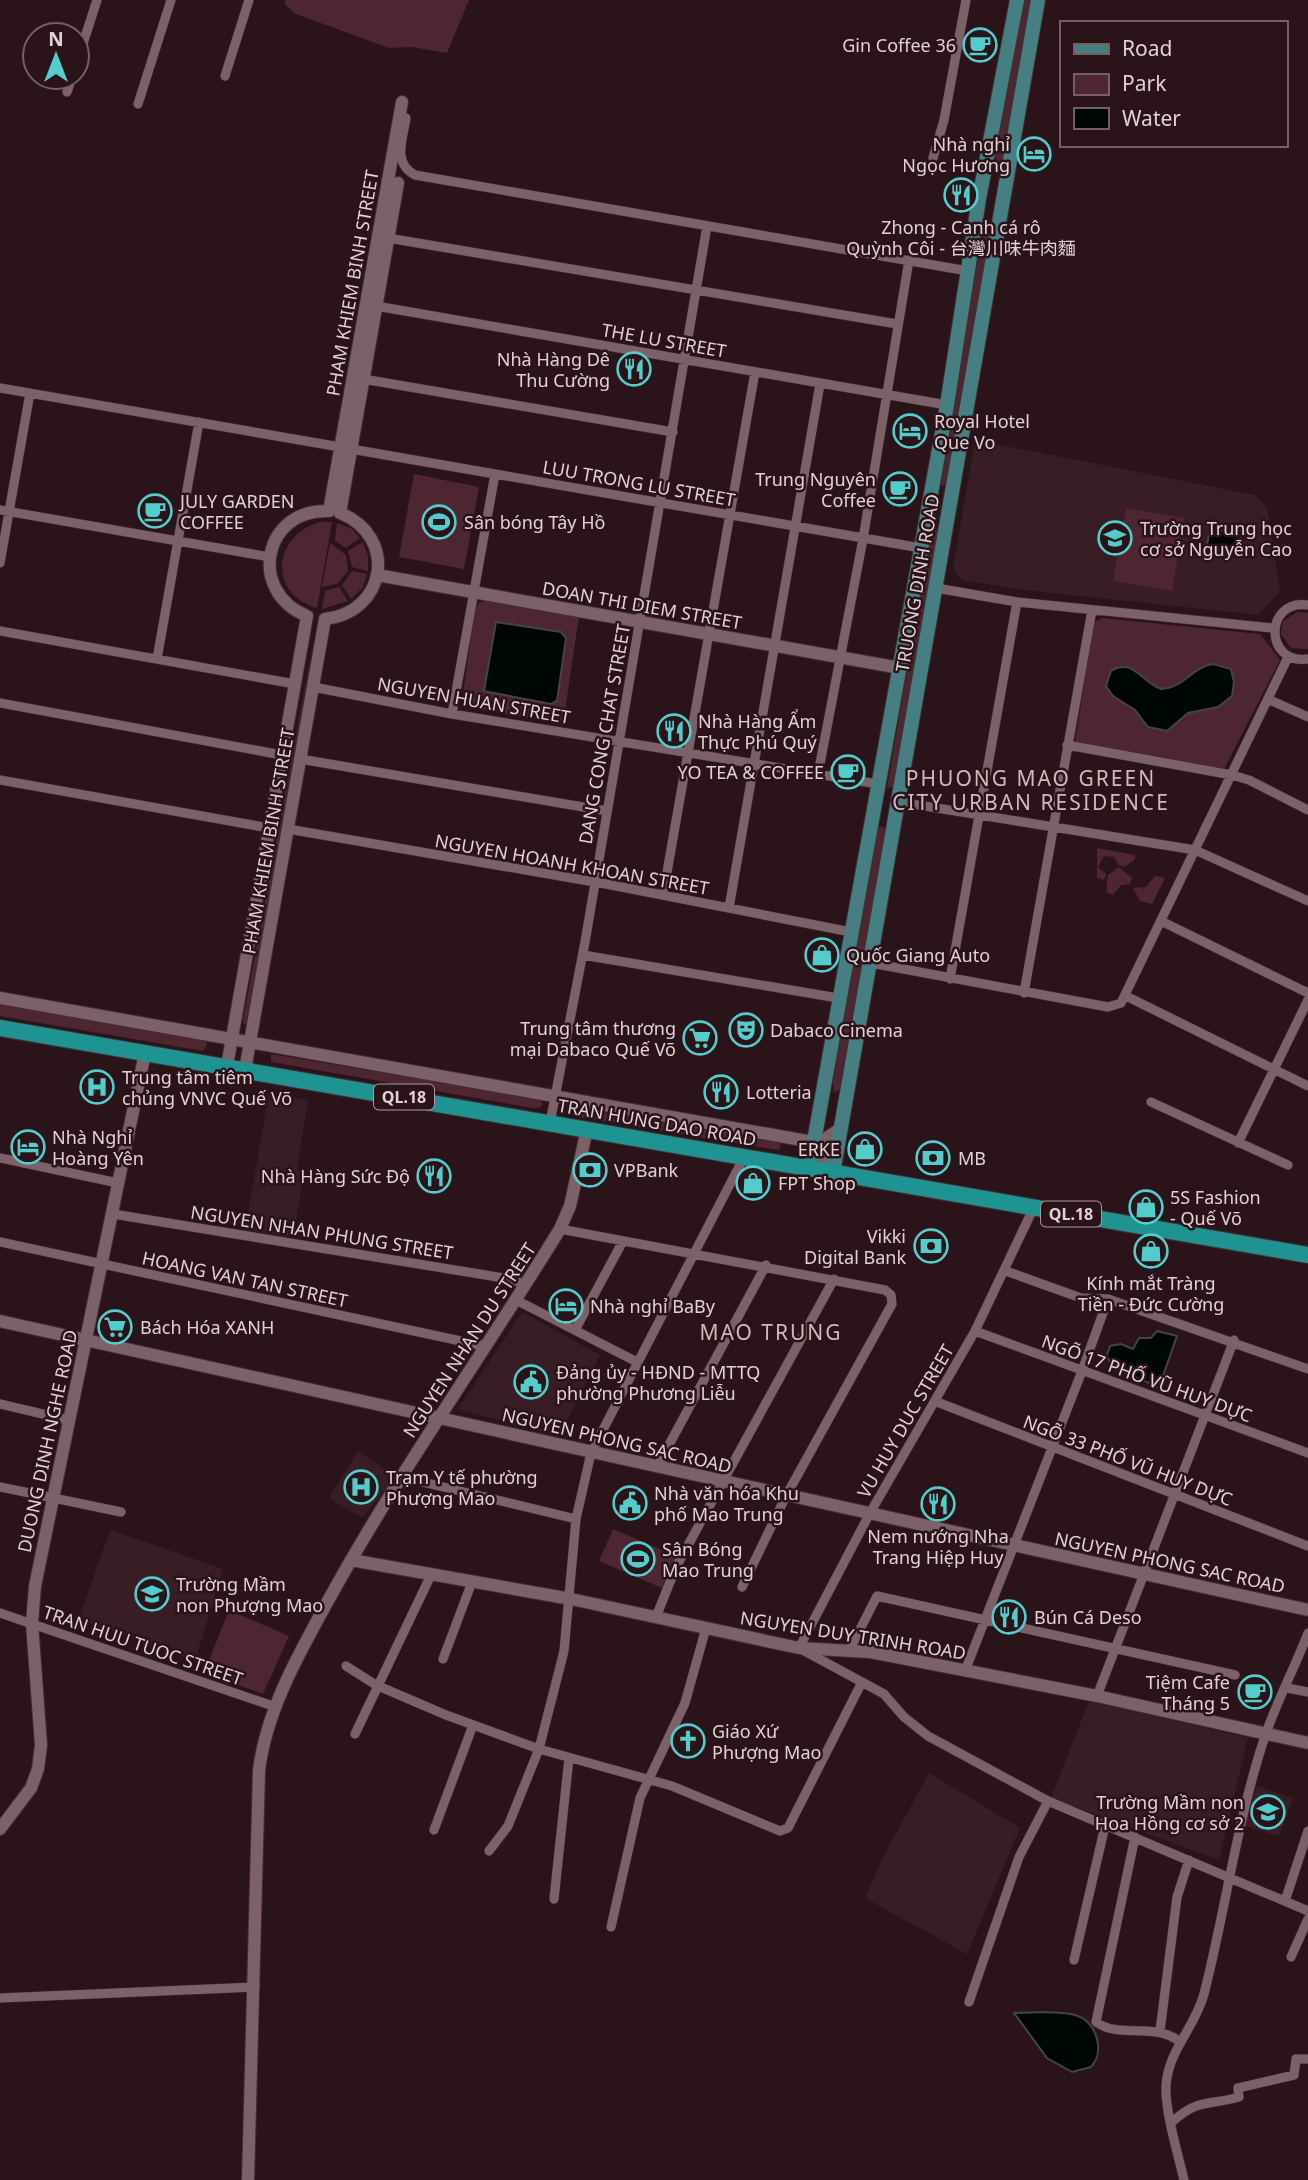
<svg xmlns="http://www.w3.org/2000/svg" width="1308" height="2180" viewBox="0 0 1308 2180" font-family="'Noto Sans','Noto Sans SC',sans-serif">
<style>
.built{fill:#391d25}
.green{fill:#4e2632}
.water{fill:#000707;stroke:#444;stroke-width:2}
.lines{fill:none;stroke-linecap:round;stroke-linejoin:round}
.street-casing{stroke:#3f3033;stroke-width:10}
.secondary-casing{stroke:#3f3033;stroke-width:14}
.primary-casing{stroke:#3f3033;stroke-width:16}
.highway-casing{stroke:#3f3033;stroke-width:18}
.street{stroke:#7d6168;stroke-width:9}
.secondary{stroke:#7d6168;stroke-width:12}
.primary{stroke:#457f81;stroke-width:14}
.highway{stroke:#1f9391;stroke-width:16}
.labels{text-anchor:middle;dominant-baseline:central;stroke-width:5;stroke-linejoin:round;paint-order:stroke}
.shield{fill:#2a141a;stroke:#aa989c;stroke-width:2}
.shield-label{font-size:16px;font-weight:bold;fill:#e1d1d4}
.poi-label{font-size:18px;fill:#e1d1d4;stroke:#2a141a;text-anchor:start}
.street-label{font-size:18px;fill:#e1d1d4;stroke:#2a141a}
.quarter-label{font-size:21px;letter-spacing:2px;fill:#d6b6bd;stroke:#2a141a}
</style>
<rect width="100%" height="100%" fill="#2a141a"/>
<path class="built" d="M975 440 1254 495 1267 507 1280 591 1258 615 1025 590 962 580 953 569Z
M269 1093 308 1100 297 1170 304 1172 293 1237 245 1230Z
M522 1312 600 1355 559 1436 458 1409Z
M358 1451 396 1477 362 1518 329 1498Z
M110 1530 223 1569 195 1661 79 1619Z
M1089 1701 1248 1738 1219 1860 1051 1798Z
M929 1773 1020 1828 967 1954 865 1898 883 1857Z
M1257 1786 1293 1798 1279 1836 1242 1825Z"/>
<path class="green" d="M285 0H469L447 53 412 47 389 48 296 14 285 5Z
M1024 0H1033L1004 159 998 164 995 156Z
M989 219 992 227 947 483 942 487 940 474 984 223Z
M414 474 479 487 464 569 399 557Z
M1126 508 1184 518 1172 591 1113 581Z
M320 522H332L317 608C268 594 272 536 320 522Z
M337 523 352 529 360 538 346 548 335 541Z
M936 528 938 533 894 782 893 787 887 788 931 529Z
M363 542 368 556V571L352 567 348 551Z
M330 543 346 555 348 571 337 584 322 587Z
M352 571 367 574 363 587 351 599 342 585Z
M339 587 348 601 322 609 325 591Z
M488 600 579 616 563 724 485 710 462 702 474 612 479 603Z
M1298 612 1308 613V649L1291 648 1281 634 1283 621Z
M1102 618 1260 634 1280 660 1224 769 1075 742 1094 622Z
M314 638 247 1023 244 1025 243 1020Z
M877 827H884L886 833 840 1089 834 1093 833 1081Z
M1097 848 1135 855V859L1125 867 1118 865 1114 857 1104 856 1098 867 1106 874 1104 880 1097 878Z
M1119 867 1132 878 1130 884 1121 885 1113 895 1106 892 1108 875Z
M1155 876 1165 878 1152 904 1140 901 1133 888 1146 887Z
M0 1003 206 1039 207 1045 203 1051 0 1016Z
M271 1054 538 1099 543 1104 539 1108H532L271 1062Z
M576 1108 779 1142 781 1147 778 1150 573 1116 570 1110Z
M613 1529 676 1556 662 1588 599 1561Z
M229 1610 289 1636 263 1694 204 1673Z"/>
<path class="water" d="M1210 529 1241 535 1238 551 1207 545Z
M496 622 561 632 566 638 557 701 551 704 484 691Z
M1213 664 1231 669 1234 682 1232 696 1218 707 1188 713 1167 731 1148 727 1135 710 1113 696 1106 686 1111 671C1133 657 1142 683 1161 689 1184 688 1192 667 1213 664Z
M1157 1331 1177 1336 1159 1387 1112 1368 1107 1355 1110 1346 1121 1344 1133 1349 1139 1338H1151Z
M1045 2012C1055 2013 1069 2012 1078 2016 1097 2023 1105 2052 1091 2067L1072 2072 1047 2058 1014 2013Z"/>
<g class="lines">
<defs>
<path id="street" d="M77 62 97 0
M225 76 249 0
M67 92 72 77
M138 104 171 0
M406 118C403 139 392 163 415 175L968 271
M933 158 944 120 966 0
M388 238 897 324
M376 306 947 405
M363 379 673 432
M0 388 340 447
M351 449 921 548
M0 510 270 557
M0 563 30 393
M936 588 1017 602 1273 628
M1308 605C1264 599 1264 665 1308 659
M0 631 295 684
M157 659 199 422
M313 687 452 714 878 784
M1270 700 1308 717
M0 703 282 755
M452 714 495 474
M1067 745 1232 775 1249 780 1308 810
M300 759 607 811
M818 774 863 539 909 260
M0 780 269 828
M900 802 1195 850 1308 901
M288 829 606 884 851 932
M663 895 755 372
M729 908 820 384
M1161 921 1308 993
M583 955 838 998
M871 963 1108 1007 1121 1003 1288 657
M950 979 1017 602
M1024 993 1092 610
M1126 996 1308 1086
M1151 1102 1288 1165
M550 1123 585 942 707 226
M1238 1143 1308 1000
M0 1158 118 1183
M1034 1207 975 1331 870 1513 799 1648 884 1694 904 1717 928 1736 1048 1801 1308 1911
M113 1214 510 1279 526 1285
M560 1229 885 1290 891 1295 892 1304 786 1496 742 1587
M0 1242 484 1346
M1006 1271 1081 1298 1108 1299 1308 1369
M516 1300 637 1362
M575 1330 623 1241
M975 1331 1308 1453
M937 1402 1308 1546
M0 1404 68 1420
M657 1467 766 1265
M402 1477 576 1519
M0 1487 121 1512
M0 1613 276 1707
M656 1617 676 1567 834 1279
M849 1651 877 1596 1235 1675
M443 1659 472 1582
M346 1666 376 1685 446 1715 539 1749 672 1786 780 1831 788 1828 862 1682
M965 1671 1082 1371 1108 1299
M1287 1688 1308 1692
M1097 1696 1234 1340
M355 1734 431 1575
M434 1830 473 1725
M1135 1837 1096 2022C1119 2039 1154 2022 1179 2041
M489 1851 508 1826 539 1749 564 1651 576 1519 591 1453 744 1157
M554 1899 569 1758
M1285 1901 1308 1831
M611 1927 640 1798 685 1703 706 1628
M1291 1957 1308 1919
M1074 1960 1105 1826
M0 1998 255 1987
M969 2002 1019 1857 1048 1801
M1160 2031 1177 1897 1189 1860
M1173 2121C1200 2098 1207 2106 1239 2097L1238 2088 1294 2075 1296 2059H1308
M1184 2180C1178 2154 1165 2112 1166 2086 1168 2050 1195 2028 1204 1994 1226 1908 1237 1820 1265 1736 1277 1701 1295 1667 1308 1633"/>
<path id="secondary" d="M377 575 900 668
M0 998 813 1142 825 1139 840 1129
M227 1066 307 616C247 592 263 508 329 511L402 102
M245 1070 325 619C387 612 398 536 340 513L398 183
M813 1142 833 1173
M0 1321 1308 1610
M351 1560 571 1599 799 1648 870 1652 1097 1696 1308 1743
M0 1829 31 1788 38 1769 41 1745 32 1623 35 1586 145 1053
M248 2180 259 1771C266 1710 300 1652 329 1599 399 1472 484 1353 560 1229L570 1206 587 1129"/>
<path id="primary" d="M809 1169 947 405 979 199 1017 0
M833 1173 1038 0"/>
<path id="highway" d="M0 1028 1308 1255"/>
</defs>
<use href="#street" class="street-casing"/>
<use href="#secondary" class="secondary-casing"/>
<use href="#primary" class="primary-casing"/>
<use href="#highway" class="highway-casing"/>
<use href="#street" class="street"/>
<use href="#secondary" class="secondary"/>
<use href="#primary" class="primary"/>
<use href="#highway" class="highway"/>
</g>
<defs>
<symbol id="cafe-ring" viewBox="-11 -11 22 22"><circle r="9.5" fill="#2a141a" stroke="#53cdcb" stroke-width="1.5"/><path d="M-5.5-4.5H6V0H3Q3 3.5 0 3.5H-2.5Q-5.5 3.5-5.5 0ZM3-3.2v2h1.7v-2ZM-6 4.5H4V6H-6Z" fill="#53cdcb"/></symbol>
<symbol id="hotel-ring" viewBox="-11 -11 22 22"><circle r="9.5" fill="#2a141a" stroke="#53cdcb" stroke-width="1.5"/><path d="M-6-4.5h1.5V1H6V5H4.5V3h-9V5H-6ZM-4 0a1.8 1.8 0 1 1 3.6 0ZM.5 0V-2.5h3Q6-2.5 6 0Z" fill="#53cdcb"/></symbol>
<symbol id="restaurant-ring" viewBox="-11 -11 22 22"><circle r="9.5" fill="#2a141a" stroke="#53cdcb" stroke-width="1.5"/><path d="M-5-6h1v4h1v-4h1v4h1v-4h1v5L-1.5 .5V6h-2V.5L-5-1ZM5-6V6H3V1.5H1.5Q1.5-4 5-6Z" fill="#53cdcb"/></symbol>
<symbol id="stadium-ring" viewBox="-11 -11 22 22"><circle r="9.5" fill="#2a141a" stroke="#53cdcb" stroke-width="1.5"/><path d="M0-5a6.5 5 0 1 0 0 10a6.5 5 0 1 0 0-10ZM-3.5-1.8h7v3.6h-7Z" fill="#53cdcb"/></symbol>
<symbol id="school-ring" viewBox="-11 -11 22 22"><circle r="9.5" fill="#2a141a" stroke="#53cdcb" stroke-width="1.5"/><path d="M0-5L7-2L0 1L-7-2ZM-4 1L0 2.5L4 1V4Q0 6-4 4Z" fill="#53cdcb"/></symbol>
<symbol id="shop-ring" viewBox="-11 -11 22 22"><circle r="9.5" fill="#2a141a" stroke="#53cdcb" stroke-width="1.5"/><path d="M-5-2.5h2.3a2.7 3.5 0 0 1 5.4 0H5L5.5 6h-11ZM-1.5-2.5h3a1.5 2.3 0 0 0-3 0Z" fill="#53cdcb"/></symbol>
<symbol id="theatre-ring" viewBox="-11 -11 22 22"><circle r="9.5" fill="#2a141a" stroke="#53cdcb" stroke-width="1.5"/><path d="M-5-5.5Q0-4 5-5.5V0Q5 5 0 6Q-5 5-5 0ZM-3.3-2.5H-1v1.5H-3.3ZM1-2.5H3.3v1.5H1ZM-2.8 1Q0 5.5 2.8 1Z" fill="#53cdcb"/></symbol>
<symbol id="supermarket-ring" viewBox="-11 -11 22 22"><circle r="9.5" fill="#2a141a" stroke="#53cdcb" stroke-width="1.5"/><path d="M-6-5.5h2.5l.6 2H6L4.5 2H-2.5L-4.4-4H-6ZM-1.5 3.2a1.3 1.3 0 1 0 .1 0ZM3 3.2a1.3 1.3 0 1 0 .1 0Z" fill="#53cdcb"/></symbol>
<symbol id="hospital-ring" viewBox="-11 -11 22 22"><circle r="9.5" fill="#2a141a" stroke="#53cdcb" stroke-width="1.5"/><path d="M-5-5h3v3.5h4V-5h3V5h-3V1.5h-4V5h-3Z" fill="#53cdcb"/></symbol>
<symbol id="bank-ring" viewBox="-11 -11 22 22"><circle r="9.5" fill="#2a141a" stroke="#53cdcb" stroke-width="1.5"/><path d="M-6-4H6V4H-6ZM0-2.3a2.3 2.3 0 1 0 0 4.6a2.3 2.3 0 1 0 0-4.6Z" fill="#53cdcb"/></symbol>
<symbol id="civic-ring" viewBox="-11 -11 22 22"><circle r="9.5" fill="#2a141a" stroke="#53cdcb" stroke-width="1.5"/><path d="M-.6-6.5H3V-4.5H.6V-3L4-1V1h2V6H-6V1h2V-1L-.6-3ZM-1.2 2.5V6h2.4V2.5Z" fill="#53cdcb"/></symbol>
<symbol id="church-ring" viewBox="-11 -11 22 22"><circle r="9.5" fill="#2a141a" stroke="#53cdcb" stroke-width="1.5"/><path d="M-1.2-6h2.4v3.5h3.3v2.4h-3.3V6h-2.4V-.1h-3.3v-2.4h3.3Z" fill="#53cdcb"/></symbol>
</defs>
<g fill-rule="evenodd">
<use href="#cafe-ring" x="961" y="26" width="38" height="38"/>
<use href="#hotel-ring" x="1015" y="135" width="38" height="38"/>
<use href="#restaurant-ring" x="942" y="176" width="38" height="38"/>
<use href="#restaurant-ring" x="615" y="350" width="38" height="38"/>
<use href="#hotel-ring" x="891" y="412" width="38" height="38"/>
<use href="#cafe-ring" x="881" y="470" width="38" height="38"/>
<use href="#cafe-ring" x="136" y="492" width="38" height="38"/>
<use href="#stadium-ring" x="420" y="503" width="38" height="38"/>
<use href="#school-ring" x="1096" y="519" width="38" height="38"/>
<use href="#restaurant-ring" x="655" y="712" width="38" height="38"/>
<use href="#cafe-ring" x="829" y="753" width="38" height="38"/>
<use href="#shop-ring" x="803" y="936" width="38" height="38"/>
<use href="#theatre-ring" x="727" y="1011" width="38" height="38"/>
<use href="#supermarket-ring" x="681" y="1019" width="38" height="38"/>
<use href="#hospital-ring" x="78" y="1068" width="38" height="38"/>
<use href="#restaurant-ring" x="702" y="1073" width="38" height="38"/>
<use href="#hotel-ring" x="9" y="1128" width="38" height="38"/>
<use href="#shop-ring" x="846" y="1130" width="38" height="38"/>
<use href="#bank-ring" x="914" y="1139" width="38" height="38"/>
<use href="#bank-ring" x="571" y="1151" width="38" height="38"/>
<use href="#restaurant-ring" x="415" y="1157" width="38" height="38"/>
<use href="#shop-ring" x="734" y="1164" width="38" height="38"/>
<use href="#shop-ring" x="1127" y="1188" width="38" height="38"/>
<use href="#bank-ring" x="912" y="1227" width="38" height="38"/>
<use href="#shop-ring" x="1132" y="1232" width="38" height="38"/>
<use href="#hotel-ring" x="547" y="1287" width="38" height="38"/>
<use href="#supermarket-ring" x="96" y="1308" width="38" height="38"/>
<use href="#civic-ring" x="512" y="1363" width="38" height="38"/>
<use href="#hospital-ring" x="342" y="1468" width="38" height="38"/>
<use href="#civic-ring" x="611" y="1484" width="38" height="38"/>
<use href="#restaurant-ring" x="919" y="1485" width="38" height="38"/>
<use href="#stadium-ring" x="619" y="1540" width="38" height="38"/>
<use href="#school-ring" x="133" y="1575" width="38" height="38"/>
<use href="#restaurant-ring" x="990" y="1598" width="38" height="38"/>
<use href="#cafe-ring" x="1236" y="1673" width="38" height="38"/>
<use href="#church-ring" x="669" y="1722" width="38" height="38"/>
<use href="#school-ring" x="1249" y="1793" width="38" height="38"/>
</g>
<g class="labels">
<g class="shield">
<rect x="374" y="1084.5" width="60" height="25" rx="5"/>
<rect x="1041" y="1201.5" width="60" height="25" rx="5"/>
</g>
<g class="shield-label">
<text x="404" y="1097">QL.18</text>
<text x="1071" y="1214">QL.18</text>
</g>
<g class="poi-label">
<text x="956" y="45" text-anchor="end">Gin Coffee 36</text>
<text x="1010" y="144" text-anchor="end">Nhà nghỉ<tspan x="1010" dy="21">Ngọc Hương</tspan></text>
<text x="961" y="227" text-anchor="middle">Zhong - Canh cá rô<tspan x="961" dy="21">Quỳnh Côi - 台灣川味牛肉麵</tspan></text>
<text x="610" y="359" text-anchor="end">Nhà Hàng Dê<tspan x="610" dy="21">Thu Cường</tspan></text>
<text x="934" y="421">Royal Hotel<tspan x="934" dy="21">Que Vo</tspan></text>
<text x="876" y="479" text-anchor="end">Trung Nguyên<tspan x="876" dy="21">Coffee</tspan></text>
<text x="180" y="501">JULY GARDEN<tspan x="180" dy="21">COFFEE</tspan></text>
<text x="464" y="522">Sân bóng Tây Hồ</text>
<text x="1140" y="528">Trường Trung học<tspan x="1140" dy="21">cơ sở Nguyễn Cao</tspan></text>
<text x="698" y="721">Nhà Hàng Ẩm<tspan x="698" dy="21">Thực Phú Quý</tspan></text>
<text x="824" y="772" text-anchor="end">YO TEA &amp; COFFEE</text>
<text x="846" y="955">Quốc Giang Auto</text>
<text x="676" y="1028" text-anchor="end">Trung tâm thương<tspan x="676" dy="21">mại Dabaco Quế Võ</tspan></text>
<text x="770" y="1030">Dabaco Cinema</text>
<text x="122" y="1077">Trung tâm tiêm<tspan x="122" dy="21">chủng VNVC Quế Võ</tspan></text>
<text x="746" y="1092">Lotteria</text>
<text x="52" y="1137">Nhà Nghỉ<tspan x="52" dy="21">Hoàng Yên</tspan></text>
<text x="840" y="1149" text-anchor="end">ERKE</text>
<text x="958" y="1158">MB</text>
<text x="614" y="1170">VPBank</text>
<text x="410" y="1176" text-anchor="end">Nhà Hàng Sức Độ</text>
<text x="778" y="1183">FPT Shop</text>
<text x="1170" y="1197">5S Fashion<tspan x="1170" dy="21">- Quế Võ</tspan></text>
<text x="906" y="1236" text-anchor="end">Vikki<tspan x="906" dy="21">Digital Bank</tspan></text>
<text x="1151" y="1283" text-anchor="middle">Kính mắt Tràng<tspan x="1151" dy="21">Tiền - Đức Cường</tspan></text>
<text x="590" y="1306">Nhà nghỉ BaBy</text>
<text x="140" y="1327">Bách Hóa XANH</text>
<text x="556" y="1372">Đảng ủy - HĐND - MTTQ<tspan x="556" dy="21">phường Phương Liễu</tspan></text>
<text x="386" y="1477">Trạm Y tế phường<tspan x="386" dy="21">Phượng Mao</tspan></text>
<text x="654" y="1493">Nhà văn hóa Khu<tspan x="654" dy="21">phố Mao Trung</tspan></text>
<text x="938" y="1536" text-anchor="middle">Nem nướng Nha<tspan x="938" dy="21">Trang Hiệp Huy</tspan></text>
<text x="662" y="1549">Sân Bóng<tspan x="662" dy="21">Mao Trung</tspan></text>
<text x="176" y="1584">Trường Mầm<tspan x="176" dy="21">non Phượng Mao</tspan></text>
<text x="1034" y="1617">Bún Cá Deso</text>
<text x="1230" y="1682" text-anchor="end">Tiệm Cafe<tspan x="1230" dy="21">Tháng 5</tspan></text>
<text x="712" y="1731">Giáo Xứ<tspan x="712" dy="21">Phượng Mao</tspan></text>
<text x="1244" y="1802" text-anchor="end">Trường Mầm non<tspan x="1244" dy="21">Hoa Hồng cơ sở 2</tspan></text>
</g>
<g class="street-label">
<text transform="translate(352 283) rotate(-80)">PHAM KHIEM BINH STREET</text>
<text transform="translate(664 340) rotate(10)">THE LU STREET</text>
<text transform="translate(639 483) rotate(10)">LUU TRONG LU STREET</text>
<text transform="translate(917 583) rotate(-80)">TRUONG DINH ROAD</text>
<text transform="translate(642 605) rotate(10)">DOAN THI DIEM STREET</text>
<text transform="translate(474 700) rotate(10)">NGUYEN HUAN STREET</text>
<text transform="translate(604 734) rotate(-80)">DANG CONG CHAT STREET</text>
<text transform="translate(268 841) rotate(-80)">PHAM KHIEM BINH STREET</text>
<text transform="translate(572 864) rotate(10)">NGUYEN HOANH KHOAN STREET</text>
<text transform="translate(657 1122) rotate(10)">TRAN HUNG DAO ROAD</text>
<text transform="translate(322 1232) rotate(9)">NGUYEN NHAN PHUNG STREET</text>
<text transform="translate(245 1279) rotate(12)">HOANG VAN TAN STREET</text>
<text transform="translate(469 1340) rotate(-57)">NGUYEN NHAN DU STREET</text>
<text transform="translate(1147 1378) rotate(20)">NGÕ 17 PHỐ VŨ HUY DỰC</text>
<text transform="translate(905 1421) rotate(-60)">VU HUY DUC STREET</text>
<text transform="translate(617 1440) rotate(13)">NGUYEN PHONG SAC ROAD</text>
<text transform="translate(47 1441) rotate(-78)">DUONG DINH NGHE ROAD</text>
<text transform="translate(1128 1460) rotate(21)">NGÕ 33 PHỐ VŨ HUY DỰC</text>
<text transform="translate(1170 1562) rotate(12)">NGUYEN PHONG SAC ROAD</text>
<text transform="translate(853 1635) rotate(9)">NGUYEN DUY TRINH ROAD</text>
<text transform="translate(143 1645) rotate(19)">TRAN HUU TUOC STREET</text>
</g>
<g class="quarter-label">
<text x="1031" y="778">PHUONG MAO GREEN<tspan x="1031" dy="24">CITY URBAN RESIDENCE</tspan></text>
<text x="771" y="1332">MAO TRUNG</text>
</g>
</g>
<rect x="1060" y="21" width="228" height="126" fill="#2a141a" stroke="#736064" stroke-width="2"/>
<rect x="1074" y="44" width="35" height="10" fill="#457f81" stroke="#736064" stroke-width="2"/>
<text x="1122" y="56" font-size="21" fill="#e1d1d4">Road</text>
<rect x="1074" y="74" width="35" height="21" fill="#4e2632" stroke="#736064" stroke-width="2"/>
<text x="1122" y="91" font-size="21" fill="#e1d1d4">Park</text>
<rect x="1074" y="108" width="35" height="21" fill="#000707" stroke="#736064" stroke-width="2"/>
<text x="1122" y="126" font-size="21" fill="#e1d1d4">Water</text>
<g transform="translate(56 56)"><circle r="33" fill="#2a141a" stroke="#736064" stroke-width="2"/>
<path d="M0-5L12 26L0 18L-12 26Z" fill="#53cdcb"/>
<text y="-10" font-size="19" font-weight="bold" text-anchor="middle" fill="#e1d1d4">N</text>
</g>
</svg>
